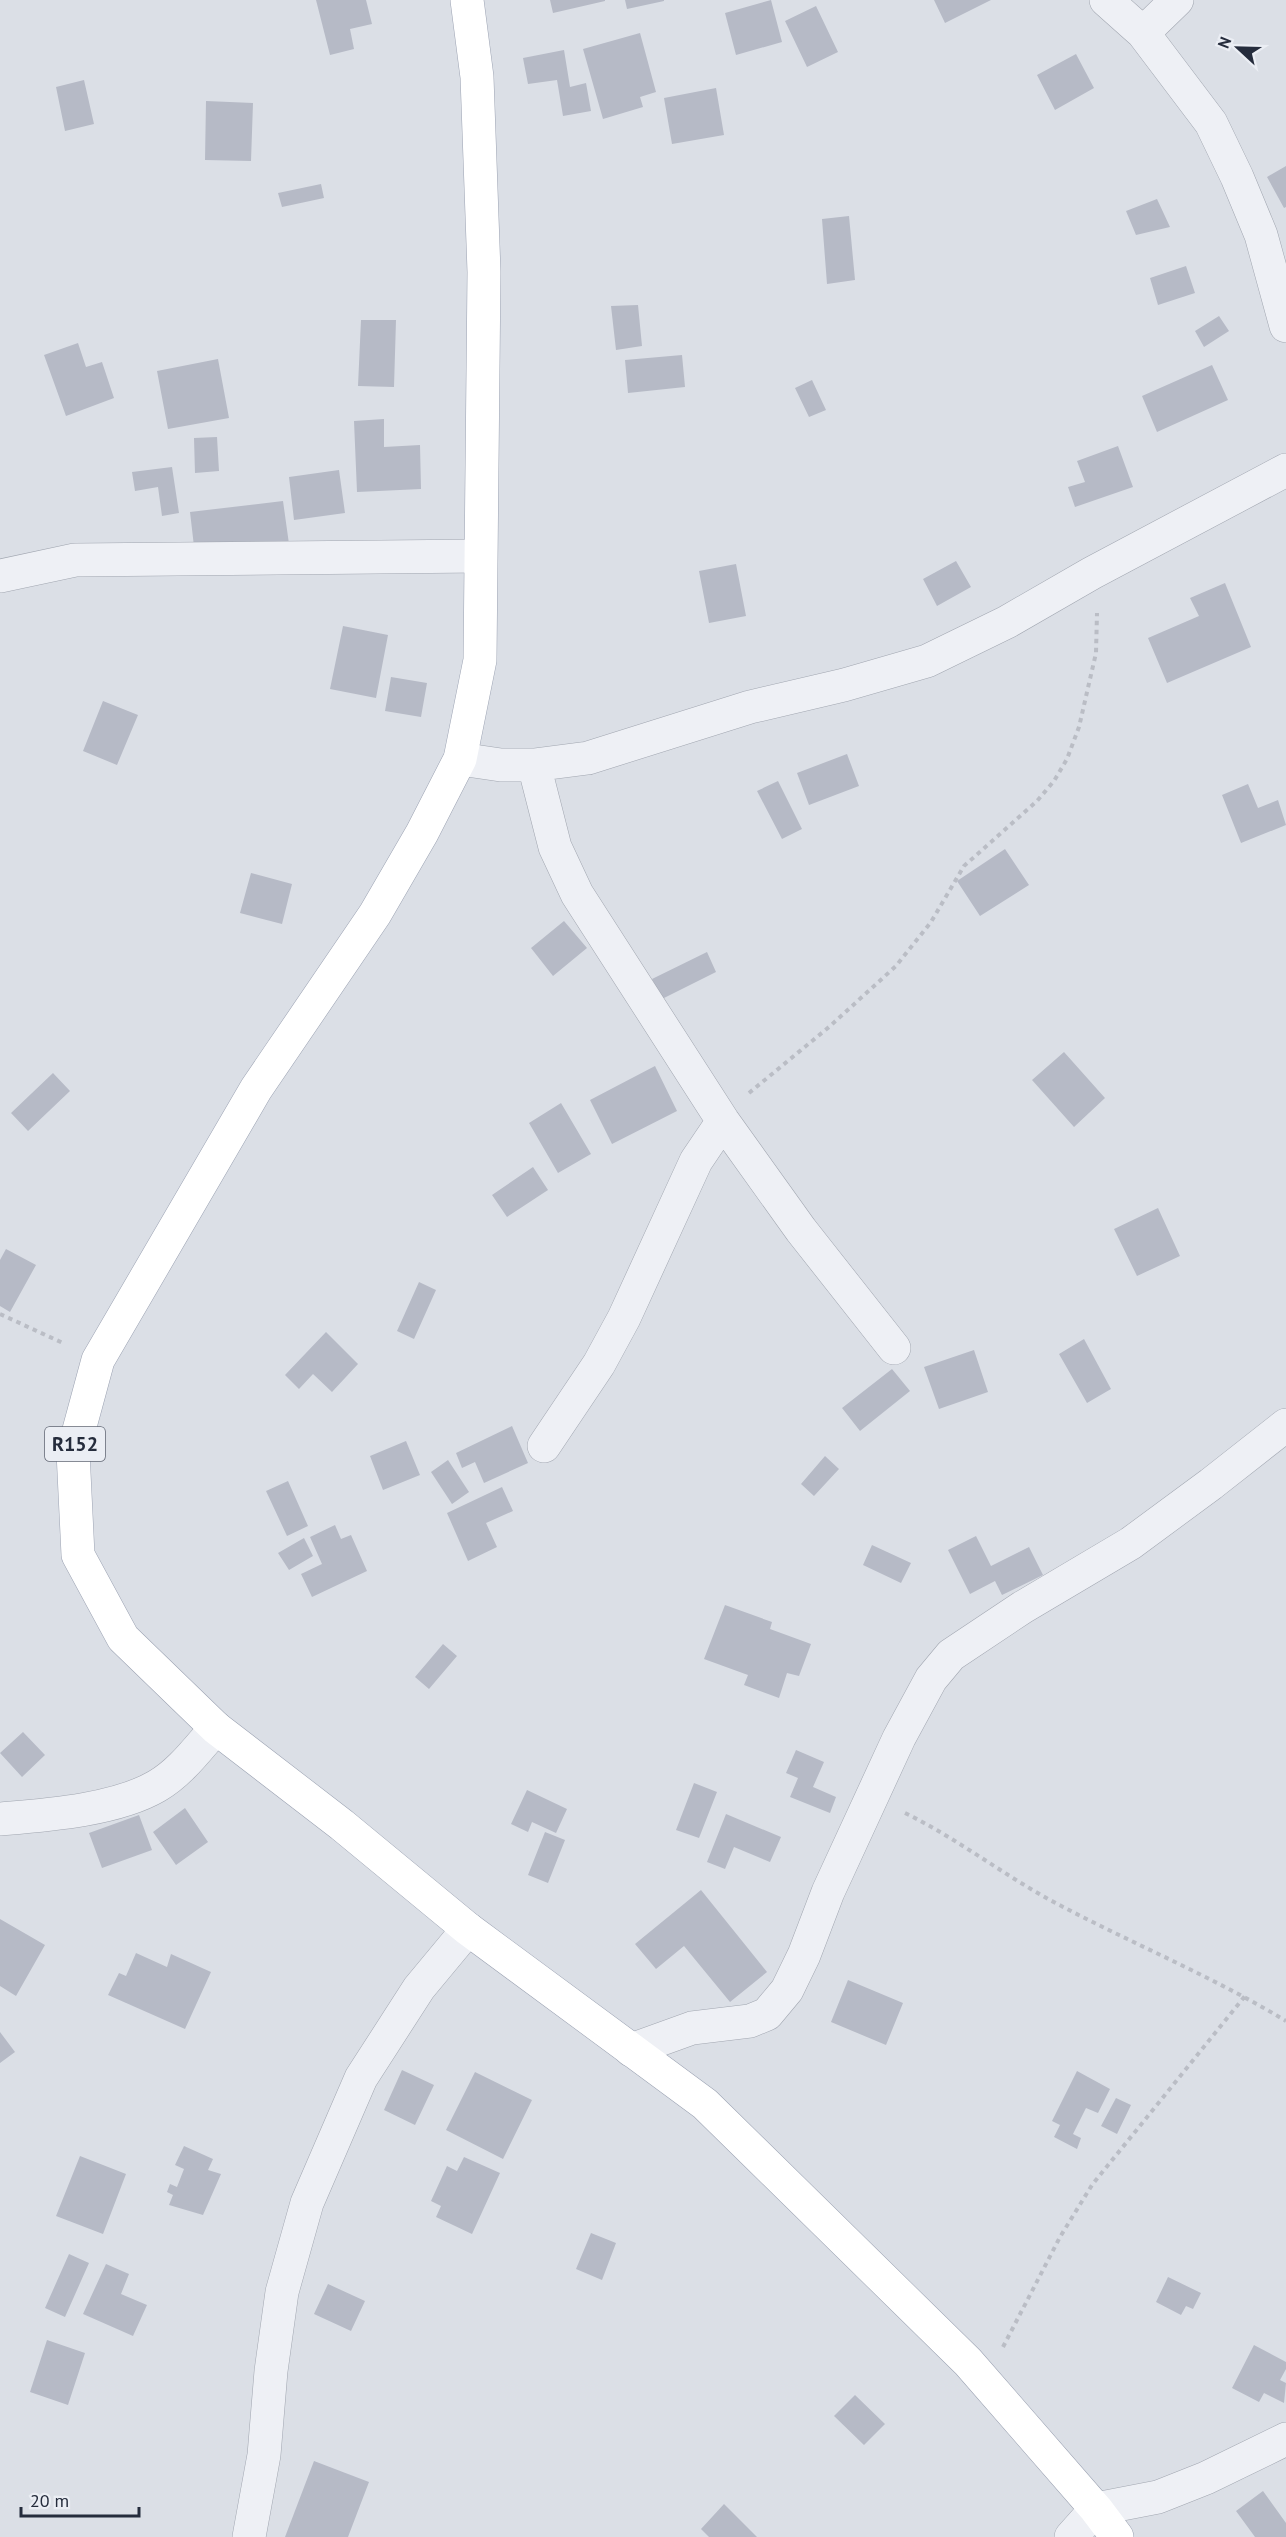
<svg xmlns="http://www.w3.org/2000/svg" width="1286" height="2537" viewBox="0 0 1286 2537" font-family="'PT Sans',sans-serif">
<style>
.building{fill:#b6bac6}
.lines{fill:none;stroke-linecap:round;stroke-linejoin:round}
.minor-casing{stroke:#a1a6b0;stroke-width:34}
.major-casing{stroke:#9ba2b2;stroke-width:34}
.path{stroke:#babdc5;stroke-width:4;stroke-dasharray:4.5 4.5;stroke-linecap:butt}
.minor{stroke:#eef0f5;stroke-width:33}
.major{stroke:#fff;stroke-width:33}
.labels{text-anchor:middle;dominant-baseline:central;stroke-width:6;stroke-linejoin:round;paint-order:stroke}
.shield{fill:#ebeef4;stroke:#606673;stroke-width:1.5}
.shield-label{font-size:20px;font-weight:bold;fill:#252c3c}
</style>
<rect width="100%" height="100%" fill="#dbdfe6"/>
<path class="building" d="M316 0H366L372 24 350 29 354 49 330 55Z
M550 0H605V1L553 13Z
M625 0H664V1L627 9Z
M771 0 782 42 736 55 725 13Z
M934 0H991L945 23Z
M816 6 838 52 807 67 785 21Z
M640 33 656 92 640 97 643 107 603 119 583 49Z
M564 50 570 87 586 83 591 111 563 116 557 80 528 84 523 58Z
M1076 54 1094 88 1055 110 1037 75Z
M84 80 94 124 65 131 56 87Z
M716 88 724 135 672 144 664 98Z
M206 101 253 103 251 161 205 160Z
M1286 166V207L1284 208 1267 177Z
M321 184 324 198 282 207 278 193Z
M1157 199 1170 227 1136 235 1126 211Z
M849 216 855 280 827 284 822 219Z
M1186 266 1195 293 1158 305 1150 278Z
M638 305 642 346 616 350 611 306Z
M1219 316 1229 331 1204 347 1195 331Z
M361 320H396L394 387 358 386Z
M78 343 86 367 102 362 114 398 66 416 44 355Z
M682 355 685 387 628 393 625 360Z
M218 359 229 418 168 429 157 371Z
M1212 365 1228 400 1157 432 1142 396Z
M812 380 826 410 809 417 795 388Z
M384 419V447L420 445 421 489 357 492 354 421Z
M217 437 219 471 195 473 194 438Z
M1118 446 1133 487 1075 507 1068 487 1085 482 1077 461Z
M172 467 179 513 162 516 158 487 135 491 132 472Z
M339 470 345 513 294 520 289 477Z
M283 501 289 544 195 555 190 512Z
M956 561 971 587 937 606 923 579Z
M736 564 746 616 709 623 699 571Z
M1225 583 1251 647 1167 683 1148 638 1199 616 1190 598Z
M343 626 388 635 376 698 330 689Z
M391 677 427 683 421 717 385 711Z
M103 701 138 715 117 765 83 751Z
M847 754 859 786 809 805 797 773Z
M778 781 802 829 782 839 757 791Z
M1248 784 1258 808 1278 800 1286 825 1241 843 1222 795Z
M1005 849 1029 885 980 916 957 881Z
M251 873 292 884 282 924 240 913Z
M564 921 587 948 553 976 531 948Z
M707 952 716 972 662 999 652 979Z
M1064 1052 1105 1098 1074 1127 1032 1080Z
M655 1066 677 1111 612 1144 590 1100Z
M53 1073 70 1091 28 1131 11 1113Z
M561 1103 591 1154 558 1173 529 1123Z
M533 1167 548 1190 507 1217 492 1195Z
M1158 1208 1180 1256 1137 1276 1114 1229Z
M6 1249 36 1265 10 1312 0 1306V1260Z
M419 1282 436 1290 414 1339 397 1331Z
M326 1332 358 1364 332 1392 313 1374 299 1389 285 1375Z
M1084 1339 1111 1389 1087 1403 1059 1354Z
M974 1350 988 1392 939 1409 924 1367Z
M892 1369 910 1391 860 1431 842 1408Z
M512 1426 528 1463 484 1483 475 1462 462 1468 456 1453Z
M406 1441 420 1475 383 1490 370 1456Z
M825 1456 839 1469 814 1496 801 1484Z
M448 1460 469 1492 452 1504 431 1472Z
M288 1481 308 1526 287 1536 266 1491Z
M502 1487 513 1511 486 1523 497 1547 468 1561 447 1513Z
M335 1525 341 1539 351 1535 367 1571 312 1597 301 1574 322 1564 310 1537Z
M976 1536 991 1566 1029 1547 1043 1575 1002 1595 995 1581 970 1594 948 1550Z
M304 1538 313 1556 289 1570 278 1553Z
M872 1545 911 1563 901 1583 863 1565Z
M725 1605 772 1622 770 1629 811 1644 799 1676 787 1673 779 1698 744 1685 748 1675 704 1659Z
M443 1644 457 1656 429 1689 415 1677Z
M23 1732 45 1755 22 1777 0 1753Z
M796 1750 824 1762 813 1787 836 1797 830 1813 790 1797 798 1778 786 1773Z
M694 1783 717 1792 699 1838 676 1830Z
M527 1790 567 1809 556 1833 532 1822 528 1832 511 1824Z
M185 1808 208 1842 176 1865 153 1832Z
M726 1814 781 1837 770 1862 734 1847 725 1869 707 1862Z
M139 1815 152 1850 102 1868 89 1833Z
M545 1832 565 1840 548 1883 528 1875Z
M701 1890 767 1972 730 2002 684 1946 656 1969 635 1944Z
M0 1919 45 1945 16 1996 0 1986Z
M136 1953 167 1967 171 1954 211 1972 185 2029 108 1995 119 1973 126 1976Z
M848 1980 903 2003 886 2045 831 2022Z
M0 2032 15 2052 0 2063Z
M402 2070 434 2085 415 2125 384 2110Z
M1077 2071 1110 2089 1098 2113 1086 2108 1073 2134 1081 2138 1077 2149 1054 2137 1060 2125 1052 2121Z
M475 2072 532 2100 503 2159 446 2130Z
M1116 2098 1131 2105 1117 2134 1101 2126Z
M184 2146 213 2159 208 2170 221 2174 203 2215 169 2205 173 2195 167 2192 170 2184 177 2187 184 2169 175 2165Z
M80 2156 126 2174 103 2234 56 2216Z
M464 2157 500 2173 472 2234 436 2217 441 2206 431 2201 447 2166 457 2171Z
M591 2233 616 2243 602 2280 576 2269Z
M69 2254 89 2263 65 2317 45 2308Z
M106 2264 129 2274 121 2294 147 2305 133 2336 83 2314Z
M1168 2277 1201 2293 1193 2309 1186 2306 1181 2315 1156 2302Z
M328 2284 365 2301 351 2331 314 2314Z
M47 2340 85 2353 68 2405 30 2392Z
M1254 2345 1286 2362V2369L1280 2380 1286 2383 1284 2403 1264 2393 1259 2402 1232 2388Z
M855 2395 885 2424 864 2445 834 2416Z
M314 2461 369 2482 348 2537H285Z
M1263 2491 1286 2523V2537H1255L1236 2511Z
M724 2504 757 2537H709L701 2529Z"/>
<g class="lines">
<defs>
<path id="minor" d="M1106 0 1143 33 1211 123 1237 177 1261 235 1286 326
M1143 33 1177 0
M0 576 75 560 480 556
M460 759 501 765H534L588 758 750 707 844 685 927 661 1007 622 1092 573 1286 470
M534 765 555 847 577 894 723 1121 801 1230 894 1348
M544 1446 599 1364 624 1318 696 1161 723 1121
M0 1819C47 1815 116 1810 157 1786 181 1772 198 1748 216 1728
M631 2050 692 2028 750 2021 767 2014 787 1990 804 1955 828 1892 899 1738 931 1679 951 1655 1023 1607 1131 1543 1211 1484 1286 1425
M249 2537 264 2455 271 2371 282 2292 307 2203 361 2078 419 1988 468 1929
M1071 2537 1096 2509 1158 2497 1206 2478 1286 2439"/>
<path id="major" d="M467 0 477 77 484 272 480 660 460 759 422 833 375 914 256 1089 98 1360 73 1452 78 1555 123 1638 216 1728 342 1825 468 1929 705 2104 968 2362 1096 2509 1117 2537"/>
</defs>
<use href="#minor" class="minor-casing"/>
<use href="#major" class="major-casing"/>
<path class="path" d="M749 1093 829 1027 896 966 931 922 964 866 1037 801 1054 781 1067 759 1079 727 1096 653 1097 613
M0 1314 65 1344
M905 1813C956 1838 1001 1873 1050 1900 1128 1942 1210 1975 1286 2021
M1003 2347 1060 2237 1092 2185 1245 1996"/>
<use href="#minor" class="minor"/>
<use href="#major" class="major"/>
</g>
<g class="labels">
<rect class="shield" x="45" y="1427" width="60" height="34" rx="4.5"/>
<g class="shield-label">
<text x="75" y="1444">R152</text>
</g>
</g>
<g transform="translate(1238 48) rotate(292)" stroke="#ebeef4" stroke-width="4.5" paint-order="stroke">
<path d="M0-4.5L10 22L0 15L-10 22Z" fill="#252c3c"/>
<text y="-9" font-size="16" font-weight="bold" text-anchor="middle" fill="#252c3c">N</text>
</g>
<path d="M21 2507v9h118v-9" fill="none" stroke="#252c3c" stroke-width="3"/>
<text x="30" y="2507" font-size="18" fill="#252c3c" stroke="#ebeef4" stroke-width="4.5" paint-order="stroke">20 m</text>
</svg>
